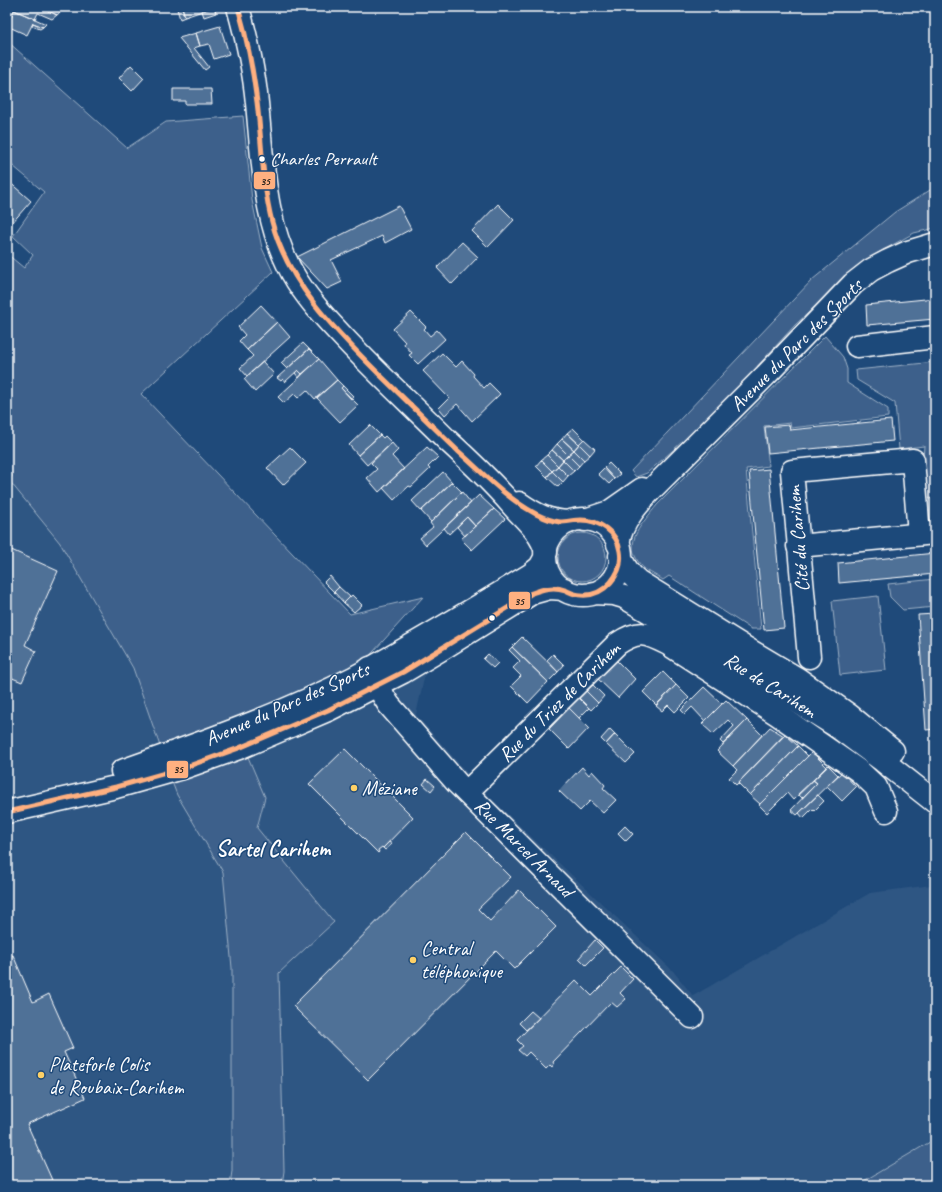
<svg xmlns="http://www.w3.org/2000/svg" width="942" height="1192" viewBox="0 0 942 1192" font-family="Caveat,sans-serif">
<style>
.built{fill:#2e5683}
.green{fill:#3c618b;stroke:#9eb0c5}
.building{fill:#507197;stroke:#fff}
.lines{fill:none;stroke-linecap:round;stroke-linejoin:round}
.minor-casing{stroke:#fff;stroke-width:25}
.major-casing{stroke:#fff;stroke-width:25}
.minor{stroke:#1f4a7a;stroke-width:22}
.major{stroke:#1f4a7a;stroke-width:22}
.bus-1-casing{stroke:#1f4a7a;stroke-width:8}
.bus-1{stroke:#ffb080;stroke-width:5}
.bus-dot{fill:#fff;stroke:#1f4a7a;stroke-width:1.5}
.poi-dot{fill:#ffd166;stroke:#1f4a7a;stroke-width:1.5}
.labels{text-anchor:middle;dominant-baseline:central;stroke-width:3;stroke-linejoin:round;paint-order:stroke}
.bus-label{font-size:19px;fill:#fff;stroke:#1f4a7a;text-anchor:start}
.street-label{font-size:20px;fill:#fff;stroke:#1f4a7a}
.poi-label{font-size:20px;fill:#fff;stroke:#1f4a7a;text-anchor:start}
.quarter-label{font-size:22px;font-weight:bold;fill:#fff;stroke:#1f4a7a}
.line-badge{stroke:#1f4a7a;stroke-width:1.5}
.pale-badge-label{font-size:11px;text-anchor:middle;font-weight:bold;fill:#111}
</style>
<rect width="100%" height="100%" fill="#1f4a7a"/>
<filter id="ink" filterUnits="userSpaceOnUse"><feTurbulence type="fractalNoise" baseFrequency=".025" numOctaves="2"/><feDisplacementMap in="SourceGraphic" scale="8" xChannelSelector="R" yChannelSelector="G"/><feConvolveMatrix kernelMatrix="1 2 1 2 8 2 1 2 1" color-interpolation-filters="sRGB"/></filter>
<g filter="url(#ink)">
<path class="built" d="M7 478 60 543 133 668 177 795 223 872 232 968V1171L230 1185H7Z
M426 669 416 715 483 791 673 971 693 996 870 893 932 885H935V1139L857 1185H282L284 1171 279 973 333 922 257 828 265 797 248 757 315 725Z"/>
<path class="green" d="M7 41 127 148 166 122 243 116 252 200 262 248 273 272 141 394 350 614 423 597 364 662 265 710 162 752 133 668 60 543 7 478V254L24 268 33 255 13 236 44 192 7 161Z
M935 187V228L914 233 867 259 795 325 713 415 647 473 636 477 631 471 812 280 895 212Z
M825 336 843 357 847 369V383L888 409V417L791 428 790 423 764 426 769 466 746 469 761 629H751L669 576 663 580C656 575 645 571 640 564 622 542 643 523 657 505Z
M935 362V498L920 499 924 446 899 449 895 403 857 380 856 370Z
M558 557a24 24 0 1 1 48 0a24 24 0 1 1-48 0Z
M935 579V607L903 610 890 597 888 584Z
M878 596 886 670 840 675 832 601Z
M248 757 265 797 257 828 334 922 279 973 284 1171 282 1185H230L232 1171V968L223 872 177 795 172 782Z
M935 1139V1185H857Z"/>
<path class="building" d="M15 7H40L57 15 52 19 38 13 35 19 14 10Z
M40 7H59L64 9 57 15Z
M182 7H214L185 17Z
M182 7 185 17 180 19 177 9Z
M214 7 216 13 204 17 202 11Z
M14 10 35 19 46 24 43 27 33 23 27 35 7 26Z
M33 23 43 27 40 29 32 26Z
M220 26 229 54 214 59 209 44 200 46 196 33Z
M196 33 200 46 194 48 209 67 205 70 179 38Z
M131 65 144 78 132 91 119 78Z
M173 89H211L212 104H185V101H173Z
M7 180 31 201 11 224 7 221Z
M498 204 514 220 488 247 472 231Z
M399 206 411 229 385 243 382 236 331 260 342 282 327 289 297 257Z
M462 242 478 257 452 284 437 268Z
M935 298V319L867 325 866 305Z
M261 305 277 322 247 350 239 341 245 335 238 327Z
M411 312 426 327 424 329 430 336 437 330 445 339 418 364 409 355 412 353 404 344 405 342 393 329Z
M277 322 290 337 247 376 240 368 253 356 247 350Z
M303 343 309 349 287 369 281 363Z
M309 349 319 359 302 374 298 370 285 382 283 379 281 381 277 378Z
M442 353 456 367 462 361 474 374 473 376 484 388 489 383 500 394 472 421 457 404 445 415 439 408 449 398 423 371Z
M319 359 337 380 315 399 307 390 298 398 294 394 284 403 278 397Z
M263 362 274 374 255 392 244 379Z
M298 370 302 374 299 378 295 373Z
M337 380 343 386 341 388 358 405 340 422 317 398Z
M343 386 353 396 351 399 341 388Z
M891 420 893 441 768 453 765 427 789 425 790 430Z
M370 425 380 435 358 455 349 445Z
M573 428 584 439 579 444 567 433Z
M567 433 579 444 574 450 562 439Z
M380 435 383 438 385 436 392 443 367 465 358 455Z
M562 439 574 450 568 455 557 444Z
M584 439 595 449 590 455 579 444Z
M392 443 398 450 392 456 404 469 379 492 367 478 377 469 371 463Z
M557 444 568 455 563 460 552 450Z
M579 444 590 455 584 460 574 450Z
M290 447 306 463 283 485 267 468Z
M427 447 438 457 428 467 430 469 411 487 409 486 394 500 383 488Z
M552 450 563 460 558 466 547 455Z
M574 450 584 460 579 466 568 455Z
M547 455 558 466 552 471 541 460Z
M568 455 579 466 574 471 563 460Z
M541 460 552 471 547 477 536 466Z
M563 460 574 471 568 476 558 466Z
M609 463 620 474 614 479 604 468Z
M558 466 568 476 563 482 552 471Z
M604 468 614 479 609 484 598 474Z
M769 469 784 628 764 630 749 471Z
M7 470 12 476 7 480Z
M552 471 563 482 558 487 547 477Z
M443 472 452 482 421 511 412 501Z
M452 482 462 492 431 522 421 511Z
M462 492 471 503 426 545 420 538 433 527 430 523Z
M479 495 494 509 475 526 467 517 449 534 444 528Z
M494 509 505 519 472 550 461 539Z
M467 517 475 526 465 536 457 527Z
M7 548 58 571 25 645 36 651 22 682 10 677 7 684Z
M935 553V574L839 583 838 563Z
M330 576 339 587 334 592 324 582Z
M339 587 350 597 344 603 334 592Z
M352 595 362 605 354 612 344 603Z
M935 614V729L926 730 918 615Z
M522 637 558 672 548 682 512 647Z
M512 647 548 682 528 703 511 686 521 676 513 668 520 661 509 650Z
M488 654 498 663 493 668 483 659Z
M553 654 564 665 558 672 547 660Z
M616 660 635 679 618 698 598 679Z
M663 672 676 685 656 705 643 692Z
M593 685 604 696 598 703 586 691Z
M676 685 689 698 675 712 668 705 662 711 656 706Z
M704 687 722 704 705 721 692 707 685 714 681 710Z
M586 691 598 703 591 710 579 698Z
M579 698 589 708 579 718 569 708Z
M726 700 747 720 723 744 720 741 734 726 728 720 713 734 702 724Z
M569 708 589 728 569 749 549 729Z
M747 720 762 735 733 766 717 751Z
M770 727 784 736 736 785 729 778 737 770 733 766Z
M610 729 615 734 606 744 601 739Z
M615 734 635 754 626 763 606 744Z
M785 734 798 746 750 795 738 783Z
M798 746 808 756 760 804 750 795Z
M345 749 413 817 383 848 382 847 378 850 379 852 378 853 309 784Z
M812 752 827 767 793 800 787 793 767 813 759 805Z
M828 765 838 775 797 815 791 810 817 783 813 780Z
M582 767 589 775 592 771 605 785 603 788 616 800 603 813 590 801 580 811 559 791Z
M842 772 856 787 842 801 827 786Z
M427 779 435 786 431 791 423 784Z
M813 780 817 783 802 798 798 794Z
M818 795 824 801 814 811 812 809 803 818 799 813Z
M625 826 633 834 626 841 618 833Z
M466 832 511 877 478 909 490 921 519 890 556 927 514 969 496 951 368 1080 293 1006Z
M389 842 392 844 385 850 383 848Z
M595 940 603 948 586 965 579 958Z
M13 955 33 1002 49 994 73 1048 64 1052 85 1098 27 1124 52 1180 42 1185H7V958Z
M621 967 633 979 620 993 626 999 617 1007 611 1002 553 1062 554 1064 552 1067 550 1065 546 1069 529 1052 525 1056 518 1050 523 1046 517 1040 576 980 592 996Z
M531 1011 539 1018 526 1030 519 1023Z"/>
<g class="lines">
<defs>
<g id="minor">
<path d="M238 7C247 39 254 71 257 103 263 163 264 229 297 281 311 303 329 322 347 341 379 375 414 407 447 440 470 461 492 482 512 505 525 520 541 532 546 552"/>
<path d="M857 346 935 337"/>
<path d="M519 503C536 515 548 521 569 522"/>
<path d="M585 520 609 512 642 489"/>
<path d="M618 544C621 523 637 505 651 490L766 375 853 284 871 270 888 261 908 252 935 244"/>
<path d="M798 546 935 533"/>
<path d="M809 657 792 471 913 460 919 534"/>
<path d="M370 668 384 697 389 705 457 783 692 1017"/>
<path id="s1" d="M467 792 617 644C639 629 646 633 668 644L777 714 859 771 876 787 886 811"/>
</g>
<path id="major" d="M545 557a38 38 0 1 1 76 0a38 38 0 1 1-76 0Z
M620 556C624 567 629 574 638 581L746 648 798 679 849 715 893 751
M593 593 614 594 624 597 712 649 836 726 883 761 935 802
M122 771C201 743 281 715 355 677 414 645 472 610 530 575L540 567 545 558
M7 812 116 787 183 768 239 748 328 710 403 672 440 650 532 593 550 588 564 589"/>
</defs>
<use href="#minor" class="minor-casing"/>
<use href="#major" class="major-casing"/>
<use href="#minor" class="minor"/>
<use href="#major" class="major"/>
<defs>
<path id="bus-1" d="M7 812 116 787 183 768 239 748 328 710 403 672 532 593C543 589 553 586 565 590 570 592 575 595 581 595 604 597 624 574 620 551 617 532 599 520 581 520 574 520 567 522 560 522 552 521 544 518 536 514 506 498 483 473 458 451 432 426 406 400 380 375 336 331 288 284 272 222 262 183 262 142 257 102 253 70 247 38 238 7"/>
</defs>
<use href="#bus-1" class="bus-1-casing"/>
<use href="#bus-1" class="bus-1"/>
</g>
</g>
<g class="bus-dot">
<circle cx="262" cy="159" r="3.5"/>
<circle cx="492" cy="618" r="3.5"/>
</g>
<g class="poi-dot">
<circle cx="354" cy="788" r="4"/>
<circle cx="413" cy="960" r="4"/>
<circle cx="41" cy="1075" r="4"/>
</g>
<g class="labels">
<g class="bus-label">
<text x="270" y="159">Charles Perrault</text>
</g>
<g class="street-label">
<text transform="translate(796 345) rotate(-45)">Avenue du Parc des Sports</text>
<text transform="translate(798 539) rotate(-95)">Cité du Carihem</text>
<text transform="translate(770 685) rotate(32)">Rue de Carihem</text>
<text stroke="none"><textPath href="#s1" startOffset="129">Rue du Triez de Carihem</textPath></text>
<text transform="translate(287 704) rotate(-24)">Avenue du Parc des Sports</text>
<text transform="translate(524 848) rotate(45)">Rue Marcel Arnaud</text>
</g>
<g class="poi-label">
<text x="362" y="788">Méziane</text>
<text x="421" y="948">Central<tspan x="421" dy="23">téléphonique</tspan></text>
<text x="49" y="1064">Plateforle Colis<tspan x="49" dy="23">de Roubaix-Carihem</tspan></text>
</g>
<g class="quarter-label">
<text x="273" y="849">Sartel Carihem</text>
</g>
</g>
<g class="line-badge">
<rect x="253" y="171" width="23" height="19" rx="4" fill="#ffb080"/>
<rect x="508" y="591" width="23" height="19" rx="4" fill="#ffb080"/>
<rect x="166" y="760" width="23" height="19" rx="4" fill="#ffb080"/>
</g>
<g class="pale-badge-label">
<text x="265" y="185">35</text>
<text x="519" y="605">35</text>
<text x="178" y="773">35</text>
</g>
<rect width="942" height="1192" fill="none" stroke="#1f4a7a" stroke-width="24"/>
<rect x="12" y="12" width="918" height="1168" fill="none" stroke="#fff" stroke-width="1.5" filter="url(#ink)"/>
</svg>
